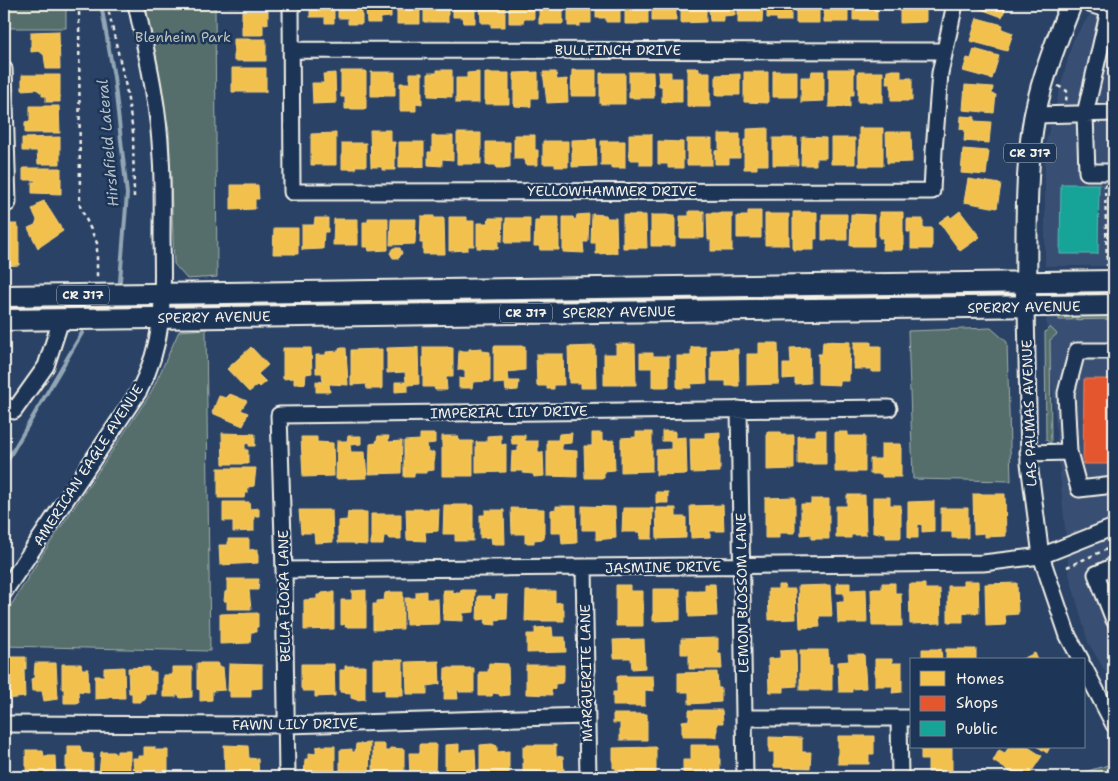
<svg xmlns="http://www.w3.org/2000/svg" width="1118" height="781" viewBox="0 0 1118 781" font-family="'Shantell Sans',sans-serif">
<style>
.built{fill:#384f73}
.green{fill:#546e6c;stroke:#a4b0aa}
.homes{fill:#f2c14e;stroke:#f3cf7c}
.shops{fill:#e4572e;stroke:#e98566}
.public{fill:#17a398;stroke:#59bab0}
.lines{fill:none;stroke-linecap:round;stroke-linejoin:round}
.stream{stroke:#92a6b4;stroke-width:4}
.minor-casing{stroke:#f4f1e8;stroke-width:19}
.major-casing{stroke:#f4f1e8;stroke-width:24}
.path{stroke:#f4f1e8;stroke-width:2.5;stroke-dasharray:4 4;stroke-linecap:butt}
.minor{stroke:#1d3557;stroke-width:15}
.major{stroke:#1d3557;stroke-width:20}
.labels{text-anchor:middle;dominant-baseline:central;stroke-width:5;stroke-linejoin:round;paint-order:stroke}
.shield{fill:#1d3557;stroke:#b4b9bc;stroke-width:1}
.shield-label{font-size:12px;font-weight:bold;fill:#f4f1e8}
.park-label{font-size:14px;fill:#bcc3bd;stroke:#1d3557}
.street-label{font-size:14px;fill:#f4f1e8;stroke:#1d3557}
.water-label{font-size:15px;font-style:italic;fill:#b3bfc6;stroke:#1d3557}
</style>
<rect width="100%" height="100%" fill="#2a4266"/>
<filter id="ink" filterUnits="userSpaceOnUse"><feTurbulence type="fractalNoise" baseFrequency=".02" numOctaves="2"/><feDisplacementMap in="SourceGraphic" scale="10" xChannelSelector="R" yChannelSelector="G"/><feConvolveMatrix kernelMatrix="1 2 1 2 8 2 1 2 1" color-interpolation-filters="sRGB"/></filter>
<g filter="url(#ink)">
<path class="built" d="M1097 4H1114V266H1045V145L1073 40Z
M1046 318 1114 319V687L1088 642 1069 574Z"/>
<path class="green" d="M4 4H66V28H4Z
M143 4H215L217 277 187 279 174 264 169 131Z
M1114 315V319L1059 320V316Z
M1050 327 1057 334 1050 340 1051 444 1046 440 1045 332Z
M991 328 1007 342 1011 481 913 479 908 331Z
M206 329 210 651 4 646V617L40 558 151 393 179 331Z
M1108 765 1114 772V777H1068Z"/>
<path class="homes" d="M229 4H267V6H229Z
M310 4H331V10H334V23H325V17H310Z
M338 4H359V10H362V24H348V18H338Z
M370 4H391V17L380 18V23H367L366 10H370Z
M397 4H420V24H397Z
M424 4H448V22H424Z
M453 4H475V23H463V17H453Z
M480 4H505V27H491V23H481Z
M509 4H534V19H524L523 23H509Z
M539 4H563V24H539Z
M568 4H591V23H580V26H568Z
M596 4H620V22H606V18H596Z
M625 4H648V24H625Z
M652 4H676V21H652Z
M681 4H706V22L681 23Z
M713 4H734L735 15 723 16V21H710L709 9 713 8Z
M738 4H763L762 23H738Z
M767 4H791V21H777V18H767Z
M796 4H819V23H796Z
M824 4H848V22H824Z
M853 4H877V20H853Z
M900 4H926V22L900 23Z
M980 4H1007L1002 17 978 8Z
M242 11H268V24H263V35H242Z
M977 18 1003 25 1002 29 1013 33 1007 51 970 41Z
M59 31 60 69H46L44 55 39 51 31 52V32Z
M234 39H266V61H234Z
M974 49 999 56 992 79 963 71 967 58 971 59Z
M232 68H266V92H232Z
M687 68H699V72H710V107H687Z
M829 69H854V95H850V107H829Z
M437 70H452V97L428 96V73H437Z
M572 70H596V96H571Z
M887 70H901V78H912V101H891V84H886Z
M341 71H366V109H345V97H341Z
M773 71H797V97H773Z
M812 71H824V101L801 102V77H811Z
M371 72H395V96H371Z
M479 72V103H456V78H467V73Z
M538 72V98H531V107L514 106V73Z
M543 72H556L557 80 567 79 568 102 547 103Z
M629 72H653L654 98H629Z
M658 72H671V78H682V102H662V86H659Z
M744 72H768V103L744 102Z
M858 72H883V102H858Z
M335 73 336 103 313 104 312 83H324L323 74Z
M410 73H422V104L416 103V111H400V83H410Z
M485 73H509V104H485Z
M600 73H625V104H600Z
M740 74V95H716V75Z
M22 75H60V102H46V96H42V93L36 89 22 90Z
M965 85 993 87 992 94 996 95 994 113 963 110Z
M30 106H59L60 133H25V122L30 121Z
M961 116 975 117 974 121 991 122 989 143 964 141 965 130 960 129Z
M768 128V165H757V169H744V140H747V129Z
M859 128H883V166H859Z
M370 130H391V142H395V170H382V167H371Z
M886 132H911L912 162 887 163Z
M336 133V165H311V134Z
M457 133H481V164H457Z
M629 134H652V165H640V160H629Z
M719 134H740V158H729V164H715V151L719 150Z
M514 135H535V150H538V165H525L524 159H514Z
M432 136H453V160L442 159V166L428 165V152H432Z
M60 137V164H38L37 151H22V138Z
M802 137 826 138V158H816V165H801Z
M773 138H797L798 165H773Z
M831 138H855V164H831Z
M596 139 597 166 572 167V140Z
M687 139H712V165H687Z
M543 141H568V167H555V164H543Z
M601 141H625V168H611V165H601Z
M658 141 683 142V168H668V164H658Z
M399 142H424V167H399Z
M486 142H510V168H496V165H486Z
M342 143H366V166H355L356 169H342Z
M963 149 989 151 986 175 961 173Z
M23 168H61V194L32 193V182H36L35 180H23Z
M968 179 1001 184 997 208 964 202Z
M231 185H258L259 199H255V209L231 210Z
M44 201 63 231 38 248 28 228 35 225 37 220 32 209 38 206 37 204Z
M689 211H704V238H680V216H689Z
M748 211H761V238H737V216H748Z
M960 211 980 237 960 251 939 222 949 215 951 218Z
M793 212H817V239H814V250H793Z
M879 212H903V250H882L883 238H879Z
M707 213H732V251H711V240H708Z
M589 214 588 242H583L584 253 563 252V217H573L574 220 576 219 577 215Z
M592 214 606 215 607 218H616L617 253 596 254V243H591Z
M765 214H789V245H765Z
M822 214H847V240H822Z
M851 214 874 215V246H850Z
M623 215H646L647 248H623Z
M651 215H675V246H651Z
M421 216H434V218H444L445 254H423V243H420Z
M449 217H467V221H474V246H468V250L449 251Z
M540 217H559V250H540L539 246H534L535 221H539Z
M315 218H328V232H324L323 249 302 250V225H314Z
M368 218H388V250L369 251 368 247H363V222H368Z
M489 218H503L502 241H498V249L477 248V223H488Z
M506 218H530V243H505Z
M334 219H358V245H333Z
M391 219H416L415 244 390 245Z
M907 219H923V228H932V249H911V232H907Z
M7 224H17L16 227H19V265L4 266V228H6V234H8Z
M274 228H298V254H273Z
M393 248H400L402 253 399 258H393L390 253Z
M823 341 850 342 849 381H840V385L818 384V354H822Z
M854 342H871V346H881V372H872V369H854Z
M759 343H778L779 384 747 385V354H759Z
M616 344H635L636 385H604V354H616Z
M494 346H525V370L508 372 509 381H519L518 390 506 391 505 383 494 384Z
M595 346 596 388H581V383H569L568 347Z
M251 347 268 365 258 374 266 382 260 387 258 385 249 392 227 369Z
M418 347 419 384 408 385V391L395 392V382H406L405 372 387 373V348Z
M423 347H453V377H446L447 390H435L434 387H423Z
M691 347H706L707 383 691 384V388H677V356H691Z
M809 347 810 383 795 384V378L783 379V364H791L790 348Z
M283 348H311L312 373 306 374 305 384H294V378L283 379Z
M339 348H346L348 385 329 384 330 392H316V381L323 382 322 373H316V355H326V352L339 351Z
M482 348V351L490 352V381L473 382 472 388H459V378L465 379V370H458L459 351H469V349Z
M382 349V389H367L366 384 351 385V350Z
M738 349 739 386H726V381H711V350Z
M640 353H653V356H669V387H652V368H640Z
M536 354H563L564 385H554V389H547V386H537Z
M230 394 247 401 241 410 248 413 243 426 212 413 219 396 226 398Z
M816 430H826V464H798V436H816Z
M662 431H675V438L686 437 687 474 656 475V450L671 449V441H662Z
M636 432H652V471L621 472V438L636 437Z
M720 432V472L691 473 690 438H705V433Z
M767 432H781V435H794V469L767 470Z
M835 432H848V436H865V472H835Z
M222 433 255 434V446H249V443L245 444V450H248V464H223Z
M572 433 571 443 562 444V450L577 451V477L547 476V440H558L559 434Z
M592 433H602V441L614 440 615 470 604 471V478H585L584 446H592Z
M420 434H435V443L427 444 428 453 434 452V470L426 471V473H414V477H404V441L420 440Z
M501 435V445L506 444V472L476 473V442H487V436Z
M511 435H525V441H538V452H543L544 476 534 477 533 474 523 473 524 471H511L512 452 518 451V444H512Z
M348 436H361V444L350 445 351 452H365L367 478 336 479 337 441H347Z
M378 436H389L388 442 402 441 401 473 369 474 370 444 376 443Z
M442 436H458L459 441H473V476H442Z
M301 437H317V442L333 443 334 476 303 477Z
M881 444H901V477H882V474H870V459H881Z
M218 468H256L254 486 248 487V493H245L244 498H218Z
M656 492H668V503H656Z
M973 494H1005L1006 536 985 537V533L974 534Z
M847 495H865L866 535H851V538H836V506H847Z
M795 497V533H779V538H765V498Z
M873 497H890V505H901V538H886V533H873Z
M811 499H829V539H811V534L801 535V504H811Z
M934 501V531L922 532V525L918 524V538H908V502Z
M223 502H249L250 509 259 508V516H254V531L233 532V521H223Z
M444 505H473V541H455V534H443Z
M723 505 724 531H710V537L691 538 690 506Z
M556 506H576L577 543 562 544 561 533H551V510L556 509Z
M582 506 615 507 616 538 596 540V530H582Z
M511 508 544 509V539L534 540V543H525V534H512Z
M623 508H653L652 539H640V532H622Z
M656 508H676V517H686V538L657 539Z
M941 508H968V538H952V532H941Z
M406 509H439L438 531 425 532 426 541 407 540Z
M299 510H332L333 542 315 543 314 533H301Z
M485 510H504L505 544H492L491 537 480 538V515H485Z
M348 512H367V545L354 544V543H338V521L347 520Z
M371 514H401V539H389L387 536H384L383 545H371Z
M228 539H249V550L258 549V563L220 565 219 545H228Z
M227 579H259L258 590H249L251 609H227V601H224L225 592 227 591Z
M963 581H978L979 613H963V622H948V586H963Z
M837 583H850V590L866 589 867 623H838L837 602H844V593H837Z
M882 583H895V593H901L902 626H872L871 589H882Z
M1017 583 1018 614 1005 615 1006 625 986 626 985 584Z
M705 584H715L717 616 689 617 688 591H705Z
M909 584H925V589H940L941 623 910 624Z
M616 585H630V591H643V626H616Z
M778 585H785V589H795L796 619 769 620 768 589H778Z
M830 585 832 616H819L820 627 800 628 798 586Z
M653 589H680V620L653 621Z
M366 590V627H345L346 624 341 625V600H352V591Z
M443 590H453V593H461L460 590H475L474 612 463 613V621L443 620Z
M426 591V599H438L439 624 406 625 405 598H416V592Z
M526 591H555V603L562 602V608L564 609V621H525Z
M334 592V629L304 630V600L317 599V595H321V593Z
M390 592H403V629L373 630V604H377V601L384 600 385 593Z
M496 595H508L507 619 495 620 496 625 485 624 486 619 477 620 478 596H491V599L495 600Z
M258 613V627H256V632H251L250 643 220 644V614Z
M552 627 553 637H565L566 652 527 653V634H535V628Z
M718 638V654H721L722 669H689V654H681V639Z
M644 639 645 668 632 669 631 658H614L613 640Z
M922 649H941L942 660H914L922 659Z
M946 649H976V660H946Z
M4 650H7V657H26V669H24L25 697 7 699 6 690H4Z
M796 650 797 686 784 687V692H769L768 659 780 658V651Z
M800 650H828L829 664H832V690H800Z
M1035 653 1038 660H1020Z
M848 654H864L866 688 852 689V692H839L838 662 849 661Z
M373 659 403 660V696H385V689H373Z
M875 659H892V663H902V692L892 693 893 686H875Z
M439 661 440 684 427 686V694H407L406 662Z
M35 663H56L58 699 44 701 42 691H32L31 679 34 678Z
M197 663H218V667H223L225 690 212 691V700L200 701V690L197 689Z
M489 663 508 664 509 695 500 696 499 694 493 693 492 696H479V672H488Z
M62 664H81L82 669H88L89 692 78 691 79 703H64V689H62Z
M229 664 262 665V688L251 689V697H230V691H228Z
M301 664H334L335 696 315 697V691H303L301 688Z
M526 665H564V678L562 683 555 684V689L551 690 552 695 526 694Z
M345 666H365V699L357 700 351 698V693L340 692V670H345Z
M124 667 125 698H113L112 696 110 697V698L95 699V676H104V668Z
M149 667V672H156V694H147L145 693V700H141V702H132V693H129L128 668Z
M172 667H192V697L180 698 179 695H176V697H163V675H172Z
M445 668H474V692H459V690H457L458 699H444Z
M717 672 718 688H721V702L689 704V692H678V673Z
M617 676H653L654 691 645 690V706H613V692H617Z
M689 710H722L723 723H717V737H682V721L689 720Z
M613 714H647V740H620V723H613Z
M838 736H874V754H869V764H838Z
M769 737 802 738V752H811L810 768 774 767V752H769Z
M370 743 369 777H350V772H340V750L352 749V752H355L356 744Z
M373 744H385V751H389L390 748 404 749V774H397V777H386V774L373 775Z
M420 744H436L435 777H410L409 753H420Z
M459 744V752H462V750L475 749 476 772H464V777H445V745Z
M492 744 497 746V752L509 751V777H480V745Z
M224 745 248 746 249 758 258 759 259 777H225Z
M526 745H556V756L563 757 564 773 527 776V773H523V746L526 747Z
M691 745H720V774H683V760H691Z
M68 746H80L82 753 93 754V777H66V756L68 755Z
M322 746H335V777H304L305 759H309V753L316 754V747Z
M144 747H155V750H168V777H134L133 758H139V756H144Z
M656 747V777H616V768H613V748Z
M921 747H952V772H928V760H921Z
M1009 747H1028L1042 756 1028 777H1018L993 761 999 750 1005 753Z
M1038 747H1050L1047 753Z
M26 750H38V751H43L44 756H55L56 777H26Z
M117 751H130V777H109V774L99 775 101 752H114V754H117Z
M840 774H871V777H840Z
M773 775H804V777H773Z"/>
<path class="shops" d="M1084 379H1114V464H1083Z"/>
<path class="public" d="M1061 184H1099L1098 254H1060Z"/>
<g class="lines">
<path class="stream" d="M101 4 114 77 127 194 120 281
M4 466 82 333"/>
<defs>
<path id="minor" d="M291 4 292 192 932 191 934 151 940 73 955 4
M1089 4 1109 10
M1114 10H1109L1085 114 1087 172H1114
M292 50 944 51
M4 69 8 203H4
M1036 115 1114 113
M1026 308 1029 463 1041 556 1068 636 1081 660
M4 404 14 411 46 366 61 320
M739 409 745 777
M1069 452 1079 489 1114 485
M1028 453 1069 452 1066 393 1077 351H1114
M1114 566 1096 574 1114 620
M584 568 588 777
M284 570 983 563 1041 556 1114 527
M4 592 139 391C166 339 163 295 162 238 162 212 163 185 161 158 159 106 147 55 136 4
M1084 667 1114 725
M745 718H912
M899 718 900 777
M4 724 287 725 587 716
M287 777 284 570 279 415 889 408"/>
<path id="major" d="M4 296 1114 281
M1026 296C1027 241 1025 186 1032 132 1038 87 1055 45 1071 4
M4 320 1114 305"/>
</defs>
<use href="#minor" class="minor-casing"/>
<use href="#major" class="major-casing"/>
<path class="path" d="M79 4 80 206 97 243V280
M107 4 126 87 133 132 134 197
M1058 86 1067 91 1066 101
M1112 100V94H1114
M1105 184 1107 266
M1067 567 1114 546"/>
<use href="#minor" class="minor"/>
<use href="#major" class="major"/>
</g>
</g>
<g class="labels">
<g class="shield">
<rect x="1004" y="143.5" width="52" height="19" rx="4"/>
<rect x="57" y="285.5" width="52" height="19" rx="4"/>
<rect x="500" y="303.5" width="52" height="19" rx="4"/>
</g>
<g class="shield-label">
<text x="1030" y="153">CR J17</text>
<text x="83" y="295">CR J17</text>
<text x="526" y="313">CR J17</text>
</g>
<g class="park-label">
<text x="183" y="37">Blenheim Park</text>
</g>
<g class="street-label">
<text x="618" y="50">BULLFINCH DRIVE</text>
<text x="612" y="191">YELLOWHAMMER DRIVE</text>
<text transform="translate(1024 307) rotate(-1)">SPERRY AVENUE</text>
<text transform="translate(619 312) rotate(-1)">SPERRY AVENUE</text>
<text transform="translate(214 317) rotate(-1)">SPERRY AVENUE</text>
<text transform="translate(509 412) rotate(-1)">IMPERIAL LILY DRIVE</text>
<text transform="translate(1029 413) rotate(-92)">LAS PALMAS AVENUE</text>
<text transform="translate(88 465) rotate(-57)">AMERICAN EAGLE AVENUE</text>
<text transform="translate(663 567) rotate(-1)">JASMINE DRIVE</text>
<text transform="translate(742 593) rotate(-91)">LEMON BLOSSOM LANE</text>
<text transform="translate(284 596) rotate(-91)">BELLA FLORA LANE</text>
<text transform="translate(586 673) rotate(-91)">MARGUERITE LANE</text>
<text transform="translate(295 724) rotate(-1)">FAWN LILY DRIVE</text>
</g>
<g class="water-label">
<text transform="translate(108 143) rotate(-95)">Hirshfield Lateral</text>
</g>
</g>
<rect width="1118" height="781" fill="none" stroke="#1d3557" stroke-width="20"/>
<rect x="10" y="10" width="1098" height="761" fill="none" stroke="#f4f1e8" stroke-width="2" filter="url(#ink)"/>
<rect x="910" y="658" width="175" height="90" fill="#1d3557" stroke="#738091"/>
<rect x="920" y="671" width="25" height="15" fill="#f2c14e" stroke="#738091"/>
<text x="956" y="684" font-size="15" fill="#f4f1e8">Homes</text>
<rect x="920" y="696" width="25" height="15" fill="#e4572e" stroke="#738091"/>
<text x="956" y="708" font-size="15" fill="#f4f1e8">Shops</text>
<rect x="920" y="721" width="25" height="15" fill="#17a398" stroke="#738091"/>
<text x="956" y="734" font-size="15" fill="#f4f1e8">Public</text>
</svg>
